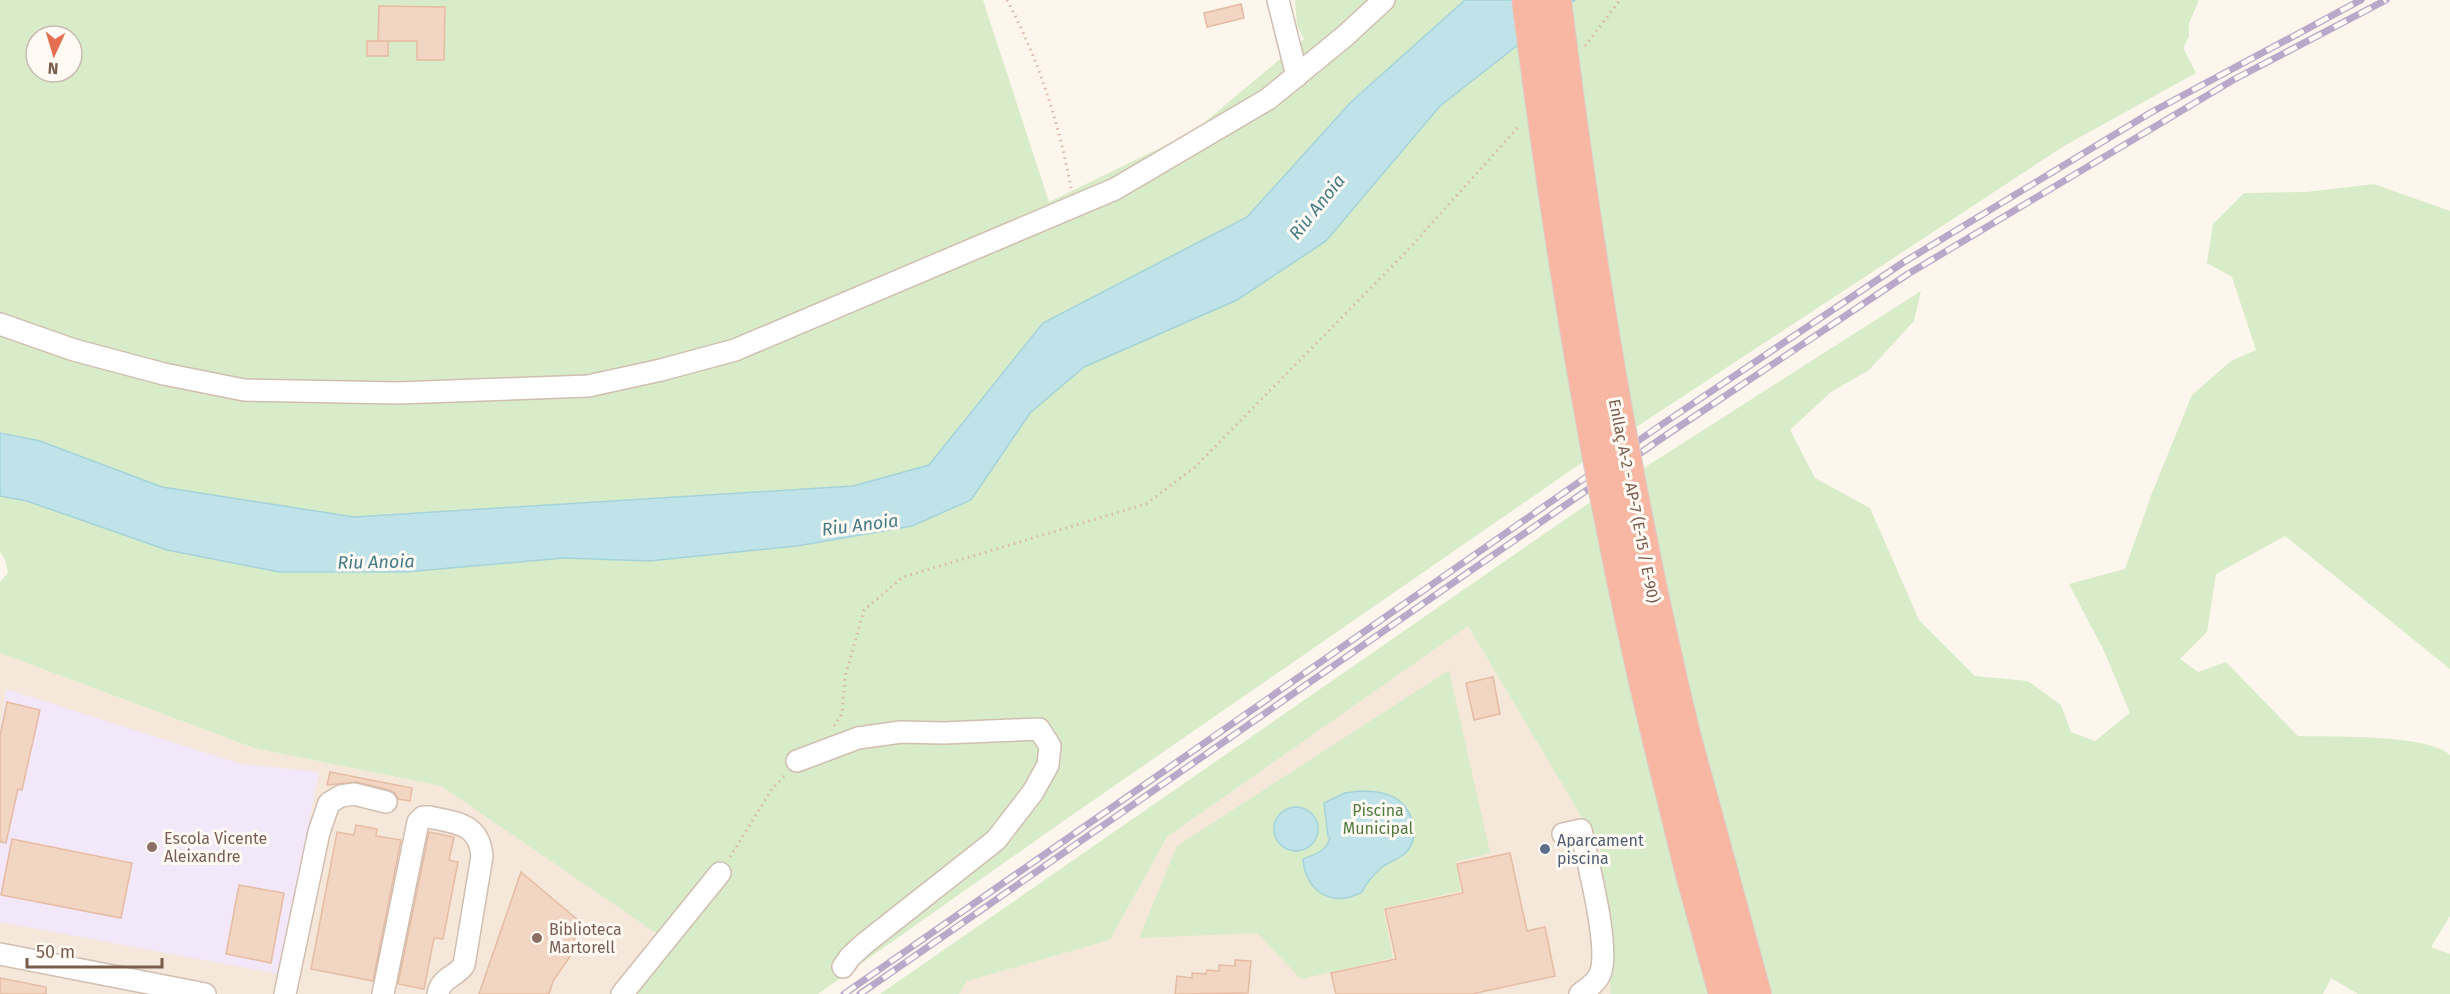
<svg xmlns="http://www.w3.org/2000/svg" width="2450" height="994" viewBox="0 0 2450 994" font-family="'Fira Sans',sans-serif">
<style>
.residential{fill:#f5e8da}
.education{fill:#f3e8fa}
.green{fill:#d8ecc9;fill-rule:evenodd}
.water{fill:#bfe3e8;stroke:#a5d3da;stroke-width:1.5}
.building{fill:#f3d5c3;stroke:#e6bba3;stroke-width:1.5}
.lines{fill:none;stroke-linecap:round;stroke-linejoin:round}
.minor-casing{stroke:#d1beb0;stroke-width:24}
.highway-casing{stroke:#dad1cd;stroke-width:34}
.path{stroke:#d9b8a5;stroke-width:3;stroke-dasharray:1.5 4.5;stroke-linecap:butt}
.minor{stroke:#fff;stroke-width:21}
.highway{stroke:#f7b7a3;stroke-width:32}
.rail-casing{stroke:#b9a8c9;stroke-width:7}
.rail{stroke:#fffaf3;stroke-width:4.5;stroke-dasharray:14;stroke-linecap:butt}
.highway-bridge-casing{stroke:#dad1cd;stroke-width:34;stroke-linecap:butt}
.highway-bridge{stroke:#f7b7a3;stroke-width:32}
.education-dot{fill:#8d6e63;stroke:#fffaf3;stroke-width:2}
.service-dot{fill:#5c6f8a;stroke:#fffaf3;stroke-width:2}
.labels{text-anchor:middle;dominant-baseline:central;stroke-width:6;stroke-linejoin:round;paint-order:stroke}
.street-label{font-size:16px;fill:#7a5c4d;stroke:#fffaf3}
.park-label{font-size:16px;fill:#537a41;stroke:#fffaf3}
.education-label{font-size:16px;fill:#785e54;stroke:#fffaf3;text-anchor:start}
.service-label{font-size:16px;fill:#4e5e75;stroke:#fffaf3;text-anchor:start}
.water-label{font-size:18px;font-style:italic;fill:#437c86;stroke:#fffaf3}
</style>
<rect width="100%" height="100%" fill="#fdf6ec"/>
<path class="residential" d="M1468 626 1600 848 1611 994H959L966 981 1110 940 1167 837Z
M0 653 254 748 441 786 676 946 636 994H0Z"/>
<path class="education" d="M6 689 241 764 319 772 279 974 0 922V735Z"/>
<path class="green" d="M0 0H983L1049 202 1193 132 1304 39 1297 26 1295 0H1465L1351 102 1247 217 1043 323 929 465 853 486 354 517 162 487 40 441 0 433ZM36 36H72V72H36Z
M1575 0H2199L2189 23V36L2183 48 2196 73 2064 146 1577 466 1062 822 818 994H636L675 946 441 786 254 748 0 653V582L8 573 5 560 0 552V496L27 501 279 572H405L564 558 649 561 797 546 971 500 1030 413 1084 367 1237 300 1326 241 1440 106Z
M2374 184 2450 211V669L2285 536 2216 574 2207 632 2180 659 2198 672 2226 662 2298 736C2332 737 2427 734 2450 755V916L2431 947 2450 954V994H2358L2331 978 2323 994H1611L1600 848 1468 626 1167 837 1110 940 967 981 959 994H880L1586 505 1921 291 1914 321 1869 370 1831 392 1790 430 1815 478 1870 508 1919 620 1975 676 2028 681 2061 705 2071 732 2095 741 2130 713 2104 651 2069 584 2125 569 2152 493 2192 395 2231 361 2256 350 2232 277 2207 263 2213 224 2244 193 2306 192Z
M1449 670 1490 853 1456 862 1461 891 1383 908 1393 958 1301 979 1257 933 1139 938 1177 846Z"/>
<path class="water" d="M1465 0H1575L1440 106 1326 241 1237 300 1084 367 1030 413 971 500 912 526 797 546 649 561 564 558 405 572H279L167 550 27 501 0 496V433L40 441 162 487 354 517 853 486 929 465 1043 323 1247 217 1351 102Z
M1360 791C1378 791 1395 793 1406 808 1416 822 1418 844 1403 855 1396 860 1389 862 1382 867 1374 874 1367 882 1362 892 1332 908 1306 892 1303 859 1315 854 1326 852 1330 838L1328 837 1324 803 1345 793Z
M1274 829a22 22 0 1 1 44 0a22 22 0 1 1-44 0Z"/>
<path class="building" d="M1241 4 1244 18 1207 27 1204 13Z
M379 6 445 7 444 60H417V41H378Z
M367 41H388V56H367Z
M1493 677 1500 714 1474 720 1466 683Z
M7 702 40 710 22 790 18 789 6 843 0 842V736Z
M330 772 412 788 410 801 398 799 395 793 389 790 357 782 327 785Z
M356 825 377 829 376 836 401 840 373 981 311 969 337 832 354 835Z
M429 832 454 837 449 860 458 862 443 939 434 938 424 989 398 984Z
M12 839 132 863 121 918 1 895Z
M1510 853 1527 931 1545 927 1555 976 1472 994H1336L1331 973 1396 959 1385 909 1463 893 1457 864Z
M521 872 579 921 571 955 553 981 549 994H479Z
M239 885 284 893 271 963 226 954Z
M1235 960 1251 961 1248 993 1175 994 1177 976 1192 978V973L1206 974 1207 970 1219 971V965L1235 966Z
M0 978 46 987V994H0Z"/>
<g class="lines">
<defs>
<path id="minor" d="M1278 0 1297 76
M0 324 74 350 164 374 244 390 398 393 588 386 661 370 735 350 1115 189 1268 99 1345 36 1384 0
M797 761 858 738 901 732 944 733 1039 729 1050 746 1048 765 1033 792 996 840 864 944 850 957 843 967
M1563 834 1581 830C1587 860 1611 949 1600 974 1596 983 1587 989 1580 994
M0 954 205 994
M285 994 319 832 329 803 341 796 354 794 386 802
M383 994 418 822 423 817H429C456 823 479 823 482 856L464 965C456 977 441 977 438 994
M622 994 720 873"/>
<path id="highway" d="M1684 734 1755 994
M1659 741 1691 871 1725 994"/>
</defs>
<use href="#minor" class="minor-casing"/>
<use href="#highway" class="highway-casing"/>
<path class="path" d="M1007 0C1038 58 1059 123 1071 188
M1585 46 1620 0
M834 726 842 714 845 677 864 610 903 577 1146 504 1195 467 1406 252 1520 125
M730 857 772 789 785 775"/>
<use href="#minor" class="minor"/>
<use href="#highway" class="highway"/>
<defs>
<path id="rail" d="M844 994 1661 425 1904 262 2150 113 2361 0
M860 994 1665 436 1908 274 2233 80 2386 0"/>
</defs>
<use href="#rail" class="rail-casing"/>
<use href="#rail" class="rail"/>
<defs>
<path id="highway-bridge" d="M1528 0C1560 249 1600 496 1659 741
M1555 0C1586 247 1625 492 1684 734"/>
</defs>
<use href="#highway-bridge" class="highway-bridge-casing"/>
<use href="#highway-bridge" class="highway-bridge"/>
</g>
<g class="education-dot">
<circle cx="152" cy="847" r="6"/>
<circle cx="537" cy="938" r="6"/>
</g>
<circle class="service-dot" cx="1545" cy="849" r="6"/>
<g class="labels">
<g class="street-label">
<text transform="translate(1634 501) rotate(79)">Enllaç A-2 - AP-7 (E-15 / E-90)</text>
</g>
<g class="park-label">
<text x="1378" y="810">Piscina<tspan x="1378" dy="18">Municipal</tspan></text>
</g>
<g class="education-label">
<text x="164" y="838">Escola Vicente<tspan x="164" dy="18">Aleixandre</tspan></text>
<text x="549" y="929">Biblioteca<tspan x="549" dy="18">Martorell</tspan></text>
</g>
<g class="service-label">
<text x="1557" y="840">Aparcament<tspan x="1557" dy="18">piscina</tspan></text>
</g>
<g class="water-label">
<text transform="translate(1317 207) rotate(-51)">Riu Anoia</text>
<text transform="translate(860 525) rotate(-7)">Riu Anoia</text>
<text transform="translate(376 562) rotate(-1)">Riu Anoia</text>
</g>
</g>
<g transform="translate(54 54) rotate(184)"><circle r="28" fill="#fffaf3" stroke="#cabbb1" stroke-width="1.5"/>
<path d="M0-4.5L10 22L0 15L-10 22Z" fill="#e76f51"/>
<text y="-9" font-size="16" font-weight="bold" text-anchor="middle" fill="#7a5c4d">N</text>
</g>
<path d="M27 958v9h135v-9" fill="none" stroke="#7a5c4d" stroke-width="3"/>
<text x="36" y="958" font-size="18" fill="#7a5c4d" stroke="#fffaf3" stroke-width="4.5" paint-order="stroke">50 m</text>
</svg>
